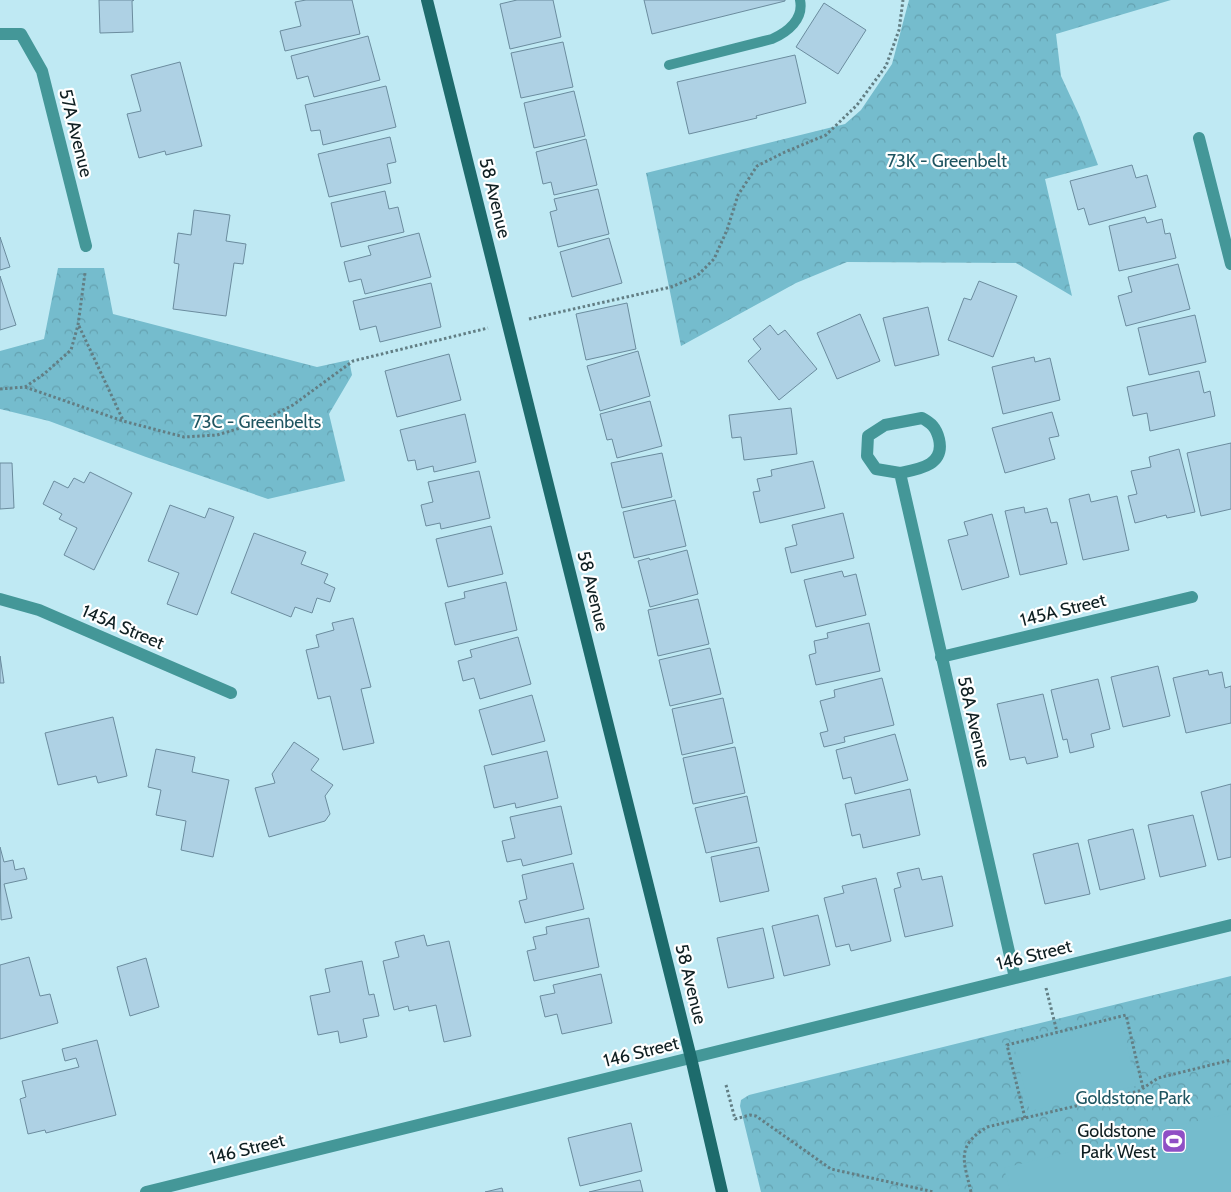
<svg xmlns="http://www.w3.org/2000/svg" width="1231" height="1192" viewBox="0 0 1231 1192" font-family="Cabin,sans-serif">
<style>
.forest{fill:url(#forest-crowns)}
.pitch{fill:#75bccd}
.building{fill:#aed1e4;stroke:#6b8c9e}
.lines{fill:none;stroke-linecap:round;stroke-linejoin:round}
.path{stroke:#627e84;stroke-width:3;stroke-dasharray:2.5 2.5;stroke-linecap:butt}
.lane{stroke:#449798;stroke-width:10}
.street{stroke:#449798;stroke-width:12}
.secondary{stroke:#1d6b6c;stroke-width:12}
.labels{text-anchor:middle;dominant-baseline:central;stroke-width:4.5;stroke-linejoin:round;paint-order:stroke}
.street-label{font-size:18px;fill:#0f1f22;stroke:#fff}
.park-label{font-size:18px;fill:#1f5561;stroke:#fff}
.poi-label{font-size:18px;fill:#0f1f22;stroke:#fff;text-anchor:end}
</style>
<defs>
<pattern id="forest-crowns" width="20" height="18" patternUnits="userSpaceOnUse" patternTransform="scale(1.25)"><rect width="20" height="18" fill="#75bccd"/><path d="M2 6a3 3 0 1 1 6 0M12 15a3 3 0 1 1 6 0" fill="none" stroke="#64a1b0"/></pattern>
</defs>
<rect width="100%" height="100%" fill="#bfe9f3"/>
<path class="forest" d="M909 0H1171L1056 34 1061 76 1080 117 1098 165 1045 179 1072 296 1016 263 847 262 796 283 681 346 646 173 845 124 861 110 892 64Z
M58 268H104L113 314 317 367 349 360 352 375 329 414 345 481 268 499 146 457 49 421 0 409V351L44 339Z
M1231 976V1192H761L740 1106 741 1100 749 1095Z"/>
<path class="pitch" d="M1121 1019 1136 1086 1030 1111 1014 1047Z
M1231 1113V1192H1010L1004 1168Z"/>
<path class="building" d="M99 0H134L132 1 133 32 100 33Z
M306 0H352L360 34 285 51 280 31 301 26 295 2Z
M517 0H553L561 37 510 49 500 4Z
M644 0H785V1L652 34Z
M824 3 866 30 838 74 796 47Z
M368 36 380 80 314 97 308 76 297 79 291 56Z
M563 42 573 87 521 98 511 53Z
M795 55 806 103 756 116 757 118 689 134 677 82Z
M180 62 202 146 166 155 165 151 139 158 127 114 141 111 131 75Z
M386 86 396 127 323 145 320 130 311 131 305 105Z
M574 91 585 136 534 148 524 103Z
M390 137 396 162 387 164 391 183 329 197 318 154Z
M586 139 597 185 554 195 551 182 543 184 536 152Z
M1132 165 1136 178 1147 175 1156 207 1089 225 1084 208 1078 210 1070 181Z
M598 189 609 234 558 247 550 212 557 210 554 199Z
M385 191 389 209 398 207 404 232 341 247 331 203Z
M194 210 230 215 226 241 246 244 243 264 234 263 226 316 173 309 179 264 174 263 178 233 191 235Z
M1145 217 1147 223 1162 219 1165 234 1170 233 1176 258 1119 271 1109 226Z
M419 233 431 277 365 294 361 279 349 282 344 262 371 255 368 246Z
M0 237 10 267 0 270Z
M609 238 622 283 572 297 560 252Z
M1178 264 1190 309 1126 326 1118 296 1132 292 1128 277Z
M0 276 16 325 0 330Z
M979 281 1017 296 993 357 948 340 964 298 971 300Z
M431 283 441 327 380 342 376 326 360 330 353 301Z
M627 303 636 349 586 360 576 314Z
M928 307 939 355 895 366 883 318Z
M860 314 880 361 837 379 817 333Z
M1195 315 1206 362 1149 375 1138 328Z
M770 325 778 335 785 330 817 369 779 400 748 361 761 349 753 339Z
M638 351 650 396 600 411 587 366Z
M449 354 461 400 397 417 385 371Z
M1034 357 1035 362 1050 358 1060 400 1003 414 992 367Z
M1199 371 1204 393 1210 391 1215 416 1150 431 1147 413 1133 416 1127 387Z
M650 401 662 446 617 458 612 439 607 440 600 414Z
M791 408 797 454 744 460 741 437 732 438 729 415Z
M1052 412 1059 436 1049 438 1055 459 1005 473 992 428Z
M465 414 476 462 434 472 433 466 417 470 415 460 408 461 400 430Z
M1231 443V509L1201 516 1187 453Z
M1179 449 1195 512 1167 518 1166 515 1135 523 1128 496 1137 494 1131 471 1151 467 1149 457Z
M662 453 672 497 622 508 611 463Z
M813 461 825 508 760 523 753 492 760 491 757 479 772 476 771 470Z
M0 463H12L14 508 0 509Z
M479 471 490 518 441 529 440 523 426 526 421 505 433 502 428 482Z
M90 472 132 493 94 570 64 555 77 528 59 519 62 514 43 504 54 481 68 488 74 478 84 483Z
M1089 494 1091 502 1117 496 1129 550 1083 560 1069 499Z
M675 500 686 546 634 558 623 512Z
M170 505 205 518 209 508 234 517 197 615 167 604 179 573 148 561Z
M1024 507 1025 513 1047 508 1051 523 1057 522 1067 564 1020 575 1005 511Z
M843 513 854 558 791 573 785 548 797 545 792 525Z
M992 514 1009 577 962 590 948 540 968 535 964 522Z
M491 526 503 574 448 587 436 539Z
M254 533 306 552 301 564 328 574 324 583 335 588 330 602 317 598 312 613 295 607 291 617 231 593Z
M687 550 698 594 650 607 638 561 649 558 650 560Z
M842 571 844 577 856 574 866 615 816 627 804 580Z
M506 582 517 630 455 645 445 603 465 598 464 592Z
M698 599 709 644 658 656 648 610Z
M353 618 371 687 361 689 374 743 343 750 330 696 318 699 306 650 319 647 316 635 334 630 332 623Z
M869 623 880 671 816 685 809 655 816 653 814 641 828 638 827 633Z
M518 637 531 684 480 699 474 678 463 681 458 661 472 657 470 650Z
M710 648 721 694 670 706 659 660Z
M0 656 4 683H0Z
M1158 666 1170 716 1123 727 1111 677Z
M1208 670 1209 675 1222 672 1225 688 1231 686V723L1186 733 1173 678Z
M882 678 894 725 844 737 845 742 824 747 820 733 828 731 820 701 835 697 834 690Z
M1098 679 1110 729 1091 734 1094 747 1070 753 1067 739 1063 740 1051 690Z
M1043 694 1058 757 1027 764 1025 757 1010 760 997 704Z
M532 695 545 741 492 755 479 710Z
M723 698 733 743 682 755 672 709Z
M113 717 127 776 98 783 96 776 58 785 45 733Z
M895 734 908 780 855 794 851 777 843 779 836 750Z
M294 742 319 759 311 770 333 785 325 796 330 814 325 821 269 837 255 788 275 783 272 774Z
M735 747 745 793 693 804 683 758Z
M156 749 195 757 192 772 229 780 213 857 181 850 186 821 156 815 161 790 148 787Z
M547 751 558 798 516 808 515 803 494 808 484 766Z
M1231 784V857L1218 860 1201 792Z
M910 789 920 835 863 848 860 834 852 836 845 804Z
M747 796 757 842 706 853 695 808Z
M561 806 572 854 523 866 521 859 507 862 502 841 515 838 510 817Z
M1193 815 1206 866 1160 877 1148 825Z
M1133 829 1145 879 1100 890 1088 840Z
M1078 843 1090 894 1045 904 1033 854Z
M0 847 4 862 13 860 15 870 24 868 27 879 4 884 12 918 1 920Z
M759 847 769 891 720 902 711 857Z
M573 863 584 909 525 923 519 901 527 899 522 875Z
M919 868 922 880 942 876 953 926 905 937 894 889 901 887 897 873Z
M876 878 891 941 851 951 849 944 836 947 824 898 844 893 842 886Z
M818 915 830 965 784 976 772 926Z
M589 918 599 967 534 981 527 951 536 949 533 937 547 934 546 927Z
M763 928 774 978 728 988 717 938Z
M424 935 427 946 449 941 471 1036 444 1042 436 1005 409 1011 408 1006 394 1010 383 961 399 957 395 942Z
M29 957 40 996 50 994 58 1023 0 1039V965Z
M146 958 159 1007 130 1016 117 967Z
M362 961 369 995 374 994 379 1016 363 1019 367 1037 340 1043 338 1031 318 1035 310 996 330 992 325 969Z
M601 974 612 1023 562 1034 557 1014 545 1017 540 996 555 993 553 985Z
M97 1040 116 1115 46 1133 45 1130 28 1134 20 1099 26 1097 22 1081 79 1067 76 1058 65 1061 62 1049Z
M631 1123 642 1171 580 1186 568 1138Z
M640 1180 643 1192H589Z
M502 1188 503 1192H485Z"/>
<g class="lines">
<path class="path" d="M529 319 671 287 697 276 714 259 727 230 738 195 757 166 785 152 826 135 857 105 886 66 899 30 903 0
M79 326 123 420
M25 387 123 421 184 437 217 435 260 422 293 405 353 361 488 328
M0 389 25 387 44 374 71 350 78 325 85 273
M1046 988 1057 1032
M726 1085 735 1119 750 1115 756 1116 831 1169 934 1192
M1025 1118 1007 1045 1126 1015 1143 1088
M971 1192C964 1161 955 1147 987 1127L1139 1091 1158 1078 1231 1060"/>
<path class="lane" d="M669 65 772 39C788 32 804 19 800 0"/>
<path class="street" d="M0 34H21L42 71 86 246
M1199 138 1231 264
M900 473C920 469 945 465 939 439 936 427 931 423 922 418L885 425 868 436 867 456 876 469 900 473 1015 978
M0 599 39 610 231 693
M941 657 1192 597
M146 1192 1231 925"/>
<path class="secondary" d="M427 0 691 1058 722 1192"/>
</g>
<defs>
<symbol id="stadium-square" viewBox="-11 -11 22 22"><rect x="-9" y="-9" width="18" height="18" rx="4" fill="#8f4fc5" stroke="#fff"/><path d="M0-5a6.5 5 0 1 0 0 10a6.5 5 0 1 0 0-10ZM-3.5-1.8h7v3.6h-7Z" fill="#fff"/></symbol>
</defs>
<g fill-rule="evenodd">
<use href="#stadium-square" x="1160" y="1127" width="28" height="28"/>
</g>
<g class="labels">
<g class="street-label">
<text transform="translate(76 133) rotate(76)">57A Avenue</text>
<text transform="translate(495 198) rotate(76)">58 Avenue</text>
<text transform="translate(593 591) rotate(76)">58 Avenue</text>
<text transform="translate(1063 610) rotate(-14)">145A Street</text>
<text transform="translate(123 627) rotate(23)">145A Street</text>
<text transform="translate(974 722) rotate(77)">58A Avenue</text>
<text transform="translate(1034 955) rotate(-14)">146 Street</text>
<text transform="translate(691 984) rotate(76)">58 Avenue</text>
<text transform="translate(641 1052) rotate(-14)">146 Street</text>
<text transform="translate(247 1149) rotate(-14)">146 Street</text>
</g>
<g class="park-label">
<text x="947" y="161">73K - Greenbelt</text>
<text x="257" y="422">73C - Greenbelts</text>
<text x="1133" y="1098">Goldstone Park</text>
</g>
<g class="poi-label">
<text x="1156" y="1131">Goldstone<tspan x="1156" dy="21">Park West</tspan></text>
</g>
</g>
</svg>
